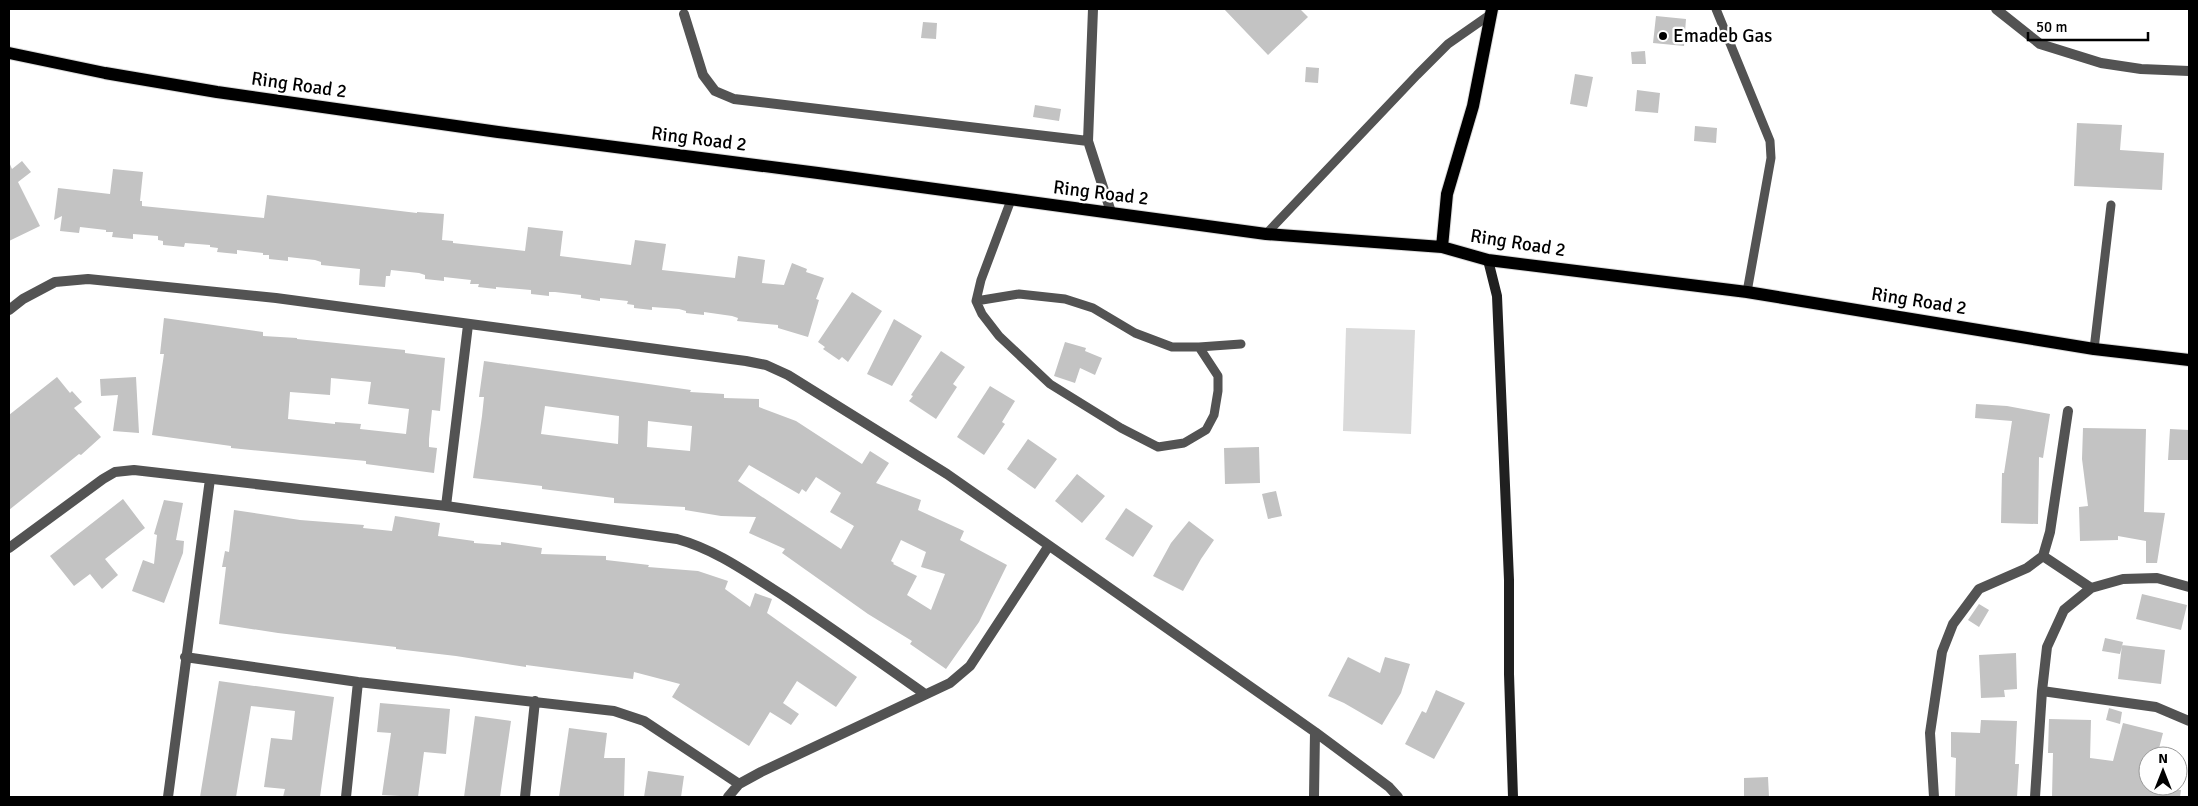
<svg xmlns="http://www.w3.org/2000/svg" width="2198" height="806" viewBox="0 0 2198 806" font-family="Signika,sans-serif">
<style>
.green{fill:#dadada}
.building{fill:#c3c3c3;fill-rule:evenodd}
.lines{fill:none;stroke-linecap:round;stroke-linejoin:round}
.primary-casing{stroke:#dbdbdb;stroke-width:14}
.lane{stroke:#535353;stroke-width:9}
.street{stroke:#535353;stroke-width:10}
.secondary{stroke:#202020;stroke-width:10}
.primary{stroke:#000;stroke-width:12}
.poi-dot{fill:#000;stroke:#fff;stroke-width:2}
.labels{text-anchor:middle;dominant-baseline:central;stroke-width:4.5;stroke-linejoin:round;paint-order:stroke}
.poi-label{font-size:19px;fill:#000;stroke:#fff;text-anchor:start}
.street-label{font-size:19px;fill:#000;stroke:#fff}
</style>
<rect width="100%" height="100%" fill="#fff"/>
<path class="green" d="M1346 328 1415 330 1411 434 1343 431Z"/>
<path class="building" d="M1224 9H1300L1308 17 1268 55Z
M1656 16 1686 19 1684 46 1653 43Z
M923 22 937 23 936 39 921 38Z
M1645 51 1646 64H1632L1631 52Z
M1306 67 1319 68 1318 83 1305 82Z
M1575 74 1593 77 1587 107 1570 104Z
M1637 90 1660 93 1658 113 1635 111Z
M1035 105 1061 109 1059 121 1033 117Z
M2077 123 2122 125 2120 150 2164 153 2162 190 2074 186Z
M1695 126 1717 128 1716 143 1694 141Z
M22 161 31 172 18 182 40 226 9 241V162L12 169Z
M113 169 143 172 140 201H142V206L264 218 267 195 417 213V212L444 214 442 240 453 241V243L525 251 528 227 563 231 560 256 631 265 635 240 666 244 662 270 735 278 738 256 765 260 762 283 784 285 792 263 807 269 806 272 824 278 816 299 819 300 808 337 778 328V325L737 321 738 318 732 316 704 312V315L686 313V311L679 309 652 307V310L634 308V305L627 304 628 301 600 298V301L581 298V295L555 292H549V296L531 294V290L496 287V289L478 287 479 284H470L471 280 444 277V281L425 279V275L419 273 391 270 390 276H386L385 287 359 285 360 269 321 265V262L315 260 288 257V261L269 259V255H263V253L237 250V254L217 252 218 248 210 247V245L185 243 184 247 163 245V241L158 240V236L133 234V239L112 237 113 232H106V230L80 227 79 233 60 231 62 216 54 220 58 188 110 194Z
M852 292 882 311 848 362 842 357 839 360 823 349 825 347 818 342Z
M164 318 263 332V336L297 338V339L405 350V353L445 358 440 411 432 410 429 439V447L437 448 434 473 366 464V461L231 448V446L152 435 164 354H160ZM331 378 371 382 368 404 409 409 406 434 360 429 361 424 335 422V424L288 419 290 392 330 395Z
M894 319 922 336 892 386 867 374Z
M1065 342 1086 348 1085 351 1102 358 1095 375 1080 368 1075 383 1054 376Z
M941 351 965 367 953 384 957 387 936 419 909 401 913 396 911 395Z
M484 361 691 390 690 392 724 394V398L759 399V407L796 421 862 464 870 451 889 463 876 483 921 500 918 510 964 531 960 540 1007 565 979 622 946 669 910 644 912 641 868 614 782 553 785 549 749 533 756 517 721 516 685 510V507L614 503V498L542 489V486L473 478 482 416 484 397H479ZM545 406 619 416 618 444 541 434ZM648 421 692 426 690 451 647 447ZM749 465 799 494 802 489 806 492 816 477 841 493 830 512 854 526 841 549 738 481ZM901 540 926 552 921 567 945 574 931 610 907 595 917 576 893 564 894 563 891 561Z
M57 377 70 393 72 391 82 402 74 408 101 437 81 455 79 454 9 510V415Z
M136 377 139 433 113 431 118 395 101 396 100 379Z
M990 386 1015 401 1002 422 1005 424 984 455 957 437Z
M1976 404 2007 406 2050 414 2043 458 2039 457 2038 524 2001 523 2002 473H2004L2012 421 1975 418Z
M2083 428 2146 429 2144 512 2165 513 2157 563H2146V541L2118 536V540L2080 541 2079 507 2088 506 2082 459Z
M2170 429 2189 430V460H2168Z
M1028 439 1057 459 1035 489 1007 469Z
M1259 447 1260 483 1225 484 1224 448Z
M1077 474 1105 496 1082 523 1055 501Z
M1276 491 1282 516 1268 519 1262 494Z
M123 499 145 528 105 559 118 575 102 589 90 574 74 586 50 556Z
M164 500 183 503 176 540 184 541 183 553 164 603 132 591 143 560 154 564 157 535 154 534Z
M1126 508 1153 526 1133 557 1105 539Z
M234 510 300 520 364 525 363 528 392 531 395 516 440 523 438 536 474 541V543L501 545V542L542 548 541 554 606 556V560L649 565 648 567 698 571 728 581 725 589 750 607 755 593 772 599 767 613 857 677 836 707 797 681 783 703 799 714 791 725 770 712 749 746 672 697 680 684 634 672 633 679 526 665V667L456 656 396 649V647L278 633 219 624 226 567H222L225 551 229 552Z
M1189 521 1214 540 1201 559 1183 591 1153 576 1171 543Z
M2142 594 2187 605 2181 630 2136 619Z
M1979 604 1989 610 1979 627 1968 620Z
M2105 638 2123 642 2120 654 2102 651Z
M2122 645 2165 650 2161 684 2118 679Z
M2016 653 2017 689 2004 690 2005 697 1981 698 1979 655Z
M1348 657 1380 673 1385 657 1410 664 1401 693 1382 725 1344 703 1328 696Z
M219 681 334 697 320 797H283L285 789 264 787 271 738 292 740 295 711 251 706 236 797H200Z
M1436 690 1465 703 1434 759 1405 744 1422 711 1426 713Z
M380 703 450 709 446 754 424 752 418 797 382 795 391 733 377 732Z
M2109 708 2122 712 2120 724 2106 720Z
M475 716 511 721 500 797H464Z
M2049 719 2091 720 2090 758 2113 761 2123 723 2163 733 2157 756H2148V786L2181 790 2180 797H2052L2053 753H2048Z
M1981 720 2017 721 2015 764H2019L2017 797H1955L1956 758 1951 757V732L1980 733Z
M569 728 607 733 604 758H625L624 797H559Z
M648 771 684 776 681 797H644Z
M1768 777 1769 797H1744V778Z"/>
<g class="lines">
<defs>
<path id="primary" d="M9 53 105 73 217 92 498 132 818 173 1266 234 1442 247 1488 260 1747 292 2094 349 2189 360
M1442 247 1447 194 1473 106 1492 9"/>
</defs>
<use href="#primary" class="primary-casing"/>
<path class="lane" d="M1716 9 1770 141 1771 158 1747 292
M1011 200 981 280 976 301 982 314 999 336 1050 384 1121 428 1158 447 1184 443 1206 430 1214 415 1218 391V376L1199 347
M1266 234 1417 75 1448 44 1491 14
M976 301 1019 294 1065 299 1093 308 1135 333 1172 347H1199L1241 344
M2094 349 2111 205"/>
<path class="street" d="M1093 9 1088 141 1111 212
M1996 9 2040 44 2101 63 2141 69 2189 71
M684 14 703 75 715 91 734 99 1088 141
M9 310 23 299 55 282 88 279 276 298 746 361 766 365 788 375 947 474 1315 732 1389 787 1398 797
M446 506 468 325
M9 548 103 479 115 472 134 470 446 506 677 539C717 550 749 574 784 596 832 628 878 661 925 694
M2043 556 2091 588
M185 657 358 682 614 711 644 721 739 784
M2042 691 2156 707 2189 721
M168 797 210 479
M346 797 358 682
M525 797 535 701
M728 797 739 784 761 772 950 683 970 666 1048 547
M1314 797 1315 732
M1934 797 1930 733 1942 652 1953 624 1979 589 2027 568 2043 556 2050 532 2068 411
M2035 797 2042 691 2047 647 2064 610 2091 588 2123 579 2157 578 2189 587"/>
<path class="secondary" d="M1488 260 1497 296 1509 580V674L1513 797"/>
<use href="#primary" class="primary"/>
</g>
<circle class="poi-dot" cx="1663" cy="36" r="5"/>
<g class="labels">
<g class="poi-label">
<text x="1673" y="36">Emadeb Gas</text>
</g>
<g class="street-label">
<text transform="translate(299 85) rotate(8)">Ring Road 2</text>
<text transform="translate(699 139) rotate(7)">Ring Road 2</text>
<text transform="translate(1101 193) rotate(7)">Ring Road 2</text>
<text transform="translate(1518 243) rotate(9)">Ring Road 2</text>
<text transform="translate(1919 301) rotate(9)">Ring Road 2</text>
</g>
</g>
<rect width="2198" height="806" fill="none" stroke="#000000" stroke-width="20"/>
<g transform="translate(2163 771)"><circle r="24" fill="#ffffff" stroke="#999999"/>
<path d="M0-4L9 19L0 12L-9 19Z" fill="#000000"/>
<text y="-8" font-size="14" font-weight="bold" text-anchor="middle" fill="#000000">N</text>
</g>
<path d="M2028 32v8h120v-8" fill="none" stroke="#000000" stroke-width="2.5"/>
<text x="2036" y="32" font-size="15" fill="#000000" stroke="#ffffff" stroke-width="4" paint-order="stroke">50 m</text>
</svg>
